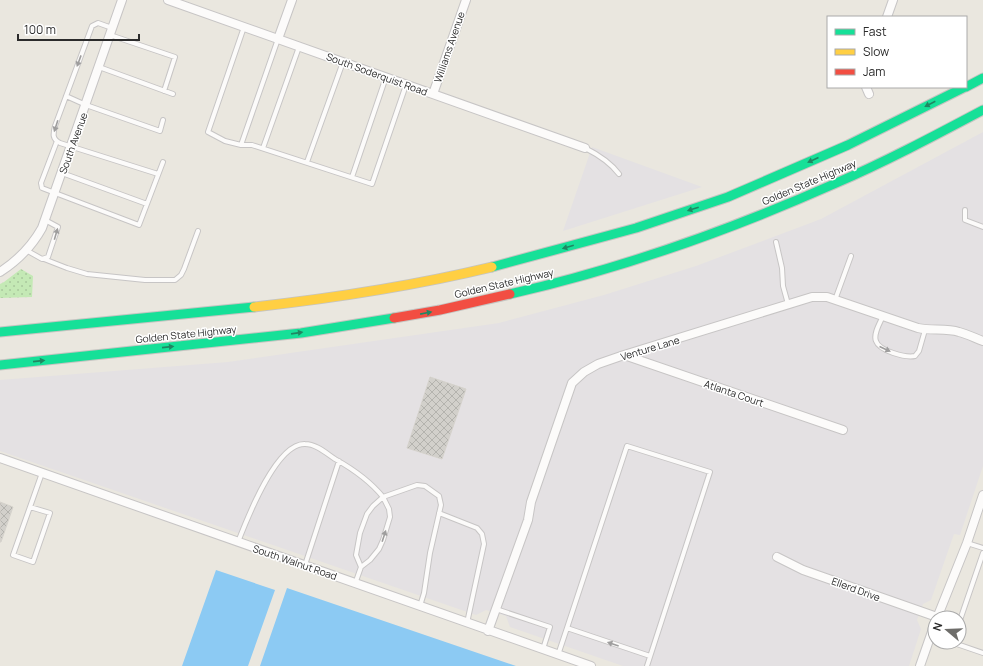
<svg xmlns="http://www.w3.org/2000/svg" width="983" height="666" viewBox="0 0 983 666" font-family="Manrope,sans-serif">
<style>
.industrial{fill:#e4e1e3}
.grass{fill:url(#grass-dots)}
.water{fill:#8ccaf3}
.building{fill:url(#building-cross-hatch);stroke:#d5d2cc}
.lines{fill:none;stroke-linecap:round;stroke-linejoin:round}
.lane-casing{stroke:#c7c5c5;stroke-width:6}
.street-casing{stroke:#c7c5c5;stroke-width:10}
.fast-casing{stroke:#c5c4c1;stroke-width:11}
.slow-casing{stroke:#c5c4c1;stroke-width:11}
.jam-casing{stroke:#c5c4c1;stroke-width:11}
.lane{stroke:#fcfbfa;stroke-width:4}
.street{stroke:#fcfbfa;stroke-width:8}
.fast{stroke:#16e098;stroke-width:9}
.slow{stroke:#ffcf43;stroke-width:9}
.jam{stroke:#f24e42;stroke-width:9}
.oneway{fill:#9e9d9d}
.oneway2{fill:#208662}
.labels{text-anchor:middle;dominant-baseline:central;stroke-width:3;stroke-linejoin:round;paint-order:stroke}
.street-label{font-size:10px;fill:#2b2b2b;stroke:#fff}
</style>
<defs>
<pattern id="grass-dots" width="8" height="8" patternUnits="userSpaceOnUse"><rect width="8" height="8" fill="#c4e9b5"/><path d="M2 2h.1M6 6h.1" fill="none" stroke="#a9c89c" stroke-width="1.8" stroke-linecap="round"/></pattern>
<pattern id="building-cross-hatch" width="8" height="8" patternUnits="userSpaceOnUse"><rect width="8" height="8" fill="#d2d0cb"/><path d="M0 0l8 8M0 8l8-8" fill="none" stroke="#b4b3ae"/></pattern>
</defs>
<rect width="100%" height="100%" fill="#eae7df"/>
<path class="industrial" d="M983 132V466L960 535 954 534 931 600 923 604 917 620 921 629 909 666H623L510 627 506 616 486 610 476 615 0 451V380L228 362 499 323 604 295 696 266 821 219Z
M592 147 702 187 563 231Z"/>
<path class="grass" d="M21 269 33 276 32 297 0 298V284L4 282Z"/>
<path class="water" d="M216 570 275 590 248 666H182Z
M287 588 516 666H260Z"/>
<path class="building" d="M430 377 466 389 442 459 407 448Z
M0 502 13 507 1 542H0Z"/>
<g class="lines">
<defs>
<path id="lane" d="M244 27 208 132 225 141 241 145 278 39
M112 28 98 23 92 26 55 126C53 134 52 139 60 143L158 174
M110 35 175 57 164 91
M99 67 173 94
M66 96 86 105 160 131 163 120
M57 141 41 183 42 188 139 225 163 162
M241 145H252L372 184 406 85
M263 148 299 47
M585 148C599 155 610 162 619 174
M307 162 343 62
M62 173 147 204
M352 177 386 77
M965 210V220L983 227
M776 242 782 268 783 286 788 304
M26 250 42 259 48 257 58 227 45 220
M44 259 67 268 87 274 145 280H175L181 275 184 269 198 231
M835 300 851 256
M883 316C880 323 873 334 876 341 879 351 906 358 915 356L919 351 925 330
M30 507 50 513 33 562 13 555 42 473
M439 513 477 528 482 534 484 544 467 623
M238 542C247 519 276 443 305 444 316 444 326 453 335 459 353 469 370 481 383 497L417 485 425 486 439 496 441 505 430 553 424 593 420 606
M967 543 983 548
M305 565 339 461
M355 584 361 567 370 560 379 549 383 540 390 517 389 509 383 497 373 506 367 514 360 533 356 555 361 567
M496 609 550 627 543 649
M959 623 983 553
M567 628 627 446 710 472 647 666
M951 642 983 653
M558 655 567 628 650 656"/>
<path id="street" d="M168 0 585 148
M887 17 893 0
M278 39 292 0
M866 87 869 94
M433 94 466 0
M0 272C17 261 32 246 42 228L122 0
M624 355 843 430
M0 458 591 666
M777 557 803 570 937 617
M937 618 967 543 983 495
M488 631 528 520 531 502 572 383 584 372 598 364 624 355 812 297H827L918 328C931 331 946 328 959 332 967 334 975 338 983 341
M920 666 935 623"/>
<path id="fast" d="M966 87 983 78
M492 267 636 228 728 197 848 145 965 87
M510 294C621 269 730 230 834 184 885 162 934 136 983 110
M0 332 254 307
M0 365 301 333 394 318"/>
<path id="slow" d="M254 307C335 298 413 286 492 267"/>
<path id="jam" d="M394 318 440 310 510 294"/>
</defs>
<use href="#lane" class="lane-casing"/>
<use href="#street" class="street-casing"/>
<use href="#fast" class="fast-casing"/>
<use href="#slow" class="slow-casing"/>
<use href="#jam" class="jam-casing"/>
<use href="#lane" class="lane"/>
<use href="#street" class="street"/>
<use href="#fast" class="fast"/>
<use href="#slow" class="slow"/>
<use href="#jam" class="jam"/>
</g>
<defs><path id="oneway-solid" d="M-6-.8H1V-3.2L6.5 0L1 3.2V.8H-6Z"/></defs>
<g class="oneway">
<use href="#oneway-solid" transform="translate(79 61) rotate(110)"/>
<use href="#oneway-solid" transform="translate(56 126) rotate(108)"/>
<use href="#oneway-solid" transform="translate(56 234) rotate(-74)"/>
<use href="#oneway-solid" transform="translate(885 349) rotate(24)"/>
<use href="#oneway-solid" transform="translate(384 536) rotate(-72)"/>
<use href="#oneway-solid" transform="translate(613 644) rotate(-161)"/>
</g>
<g class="oneway2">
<use href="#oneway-solid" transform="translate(930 104) rotate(153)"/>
<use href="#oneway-solid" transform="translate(813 160) rotate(156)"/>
<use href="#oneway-solid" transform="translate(693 209) rotate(162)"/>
<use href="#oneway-solid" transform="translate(568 247) rotate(164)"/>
<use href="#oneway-solid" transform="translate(426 313) rotate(-11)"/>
<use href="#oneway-solid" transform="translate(297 333) rotate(-8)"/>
<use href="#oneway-solid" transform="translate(168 347) rotate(-6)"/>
<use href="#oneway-solid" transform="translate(39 361) rotate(-6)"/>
</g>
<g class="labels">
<g class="street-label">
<text transform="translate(449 47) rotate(-71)">Williams Avenue</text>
<text transform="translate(377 74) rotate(20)">South Soderquist Road</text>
<text transform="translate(73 143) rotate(-70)">South Avenue</text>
<text transform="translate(809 182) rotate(-23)">Golden State Highway</text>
<text transform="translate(504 283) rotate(-13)">Golden State Highway</text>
<text transform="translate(186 334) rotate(-6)">Golden State Highway</text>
<text transform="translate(650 348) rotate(-17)">Venture Lane</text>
<text transform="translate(734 393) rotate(19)">Atlanta Court</text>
<text transform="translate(295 562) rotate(19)">South Walnut Road</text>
<text transform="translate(856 589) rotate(20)">Ellerd Drive</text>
</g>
</g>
<rect x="827" y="16" width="140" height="72" fill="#ffffff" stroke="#aaaaaa"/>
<rect x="835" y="29" width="20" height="6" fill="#16e098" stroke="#aaaaaa"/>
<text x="863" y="36" font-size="12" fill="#2b2b2b">Fast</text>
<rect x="835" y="49" width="20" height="6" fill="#ffcf43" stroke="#aaaaaa"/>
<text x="863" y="56" font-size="12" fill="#2b2b2b">Slow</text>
<rect x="835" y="69" width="20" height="6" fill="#f24e42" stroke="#aaaaaa"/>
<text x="863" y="76" font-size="12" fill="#2b2b2b">Jam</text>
<g transform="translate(947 630) rotate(289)"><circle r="19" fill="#ffffff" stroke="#aaaaaa"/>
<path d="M0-3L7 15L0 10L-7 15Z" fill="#6e6d6a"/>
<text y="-6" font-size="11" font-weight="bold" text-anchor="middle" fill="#2b2b2b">N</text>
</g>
<path d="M18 34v6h121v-6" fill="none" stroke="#2b2b2b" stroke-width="2"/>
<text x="24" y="34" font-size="12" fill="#2b2b2b" stroke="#ffffff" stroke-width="3" paint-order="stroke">100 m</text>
</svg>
